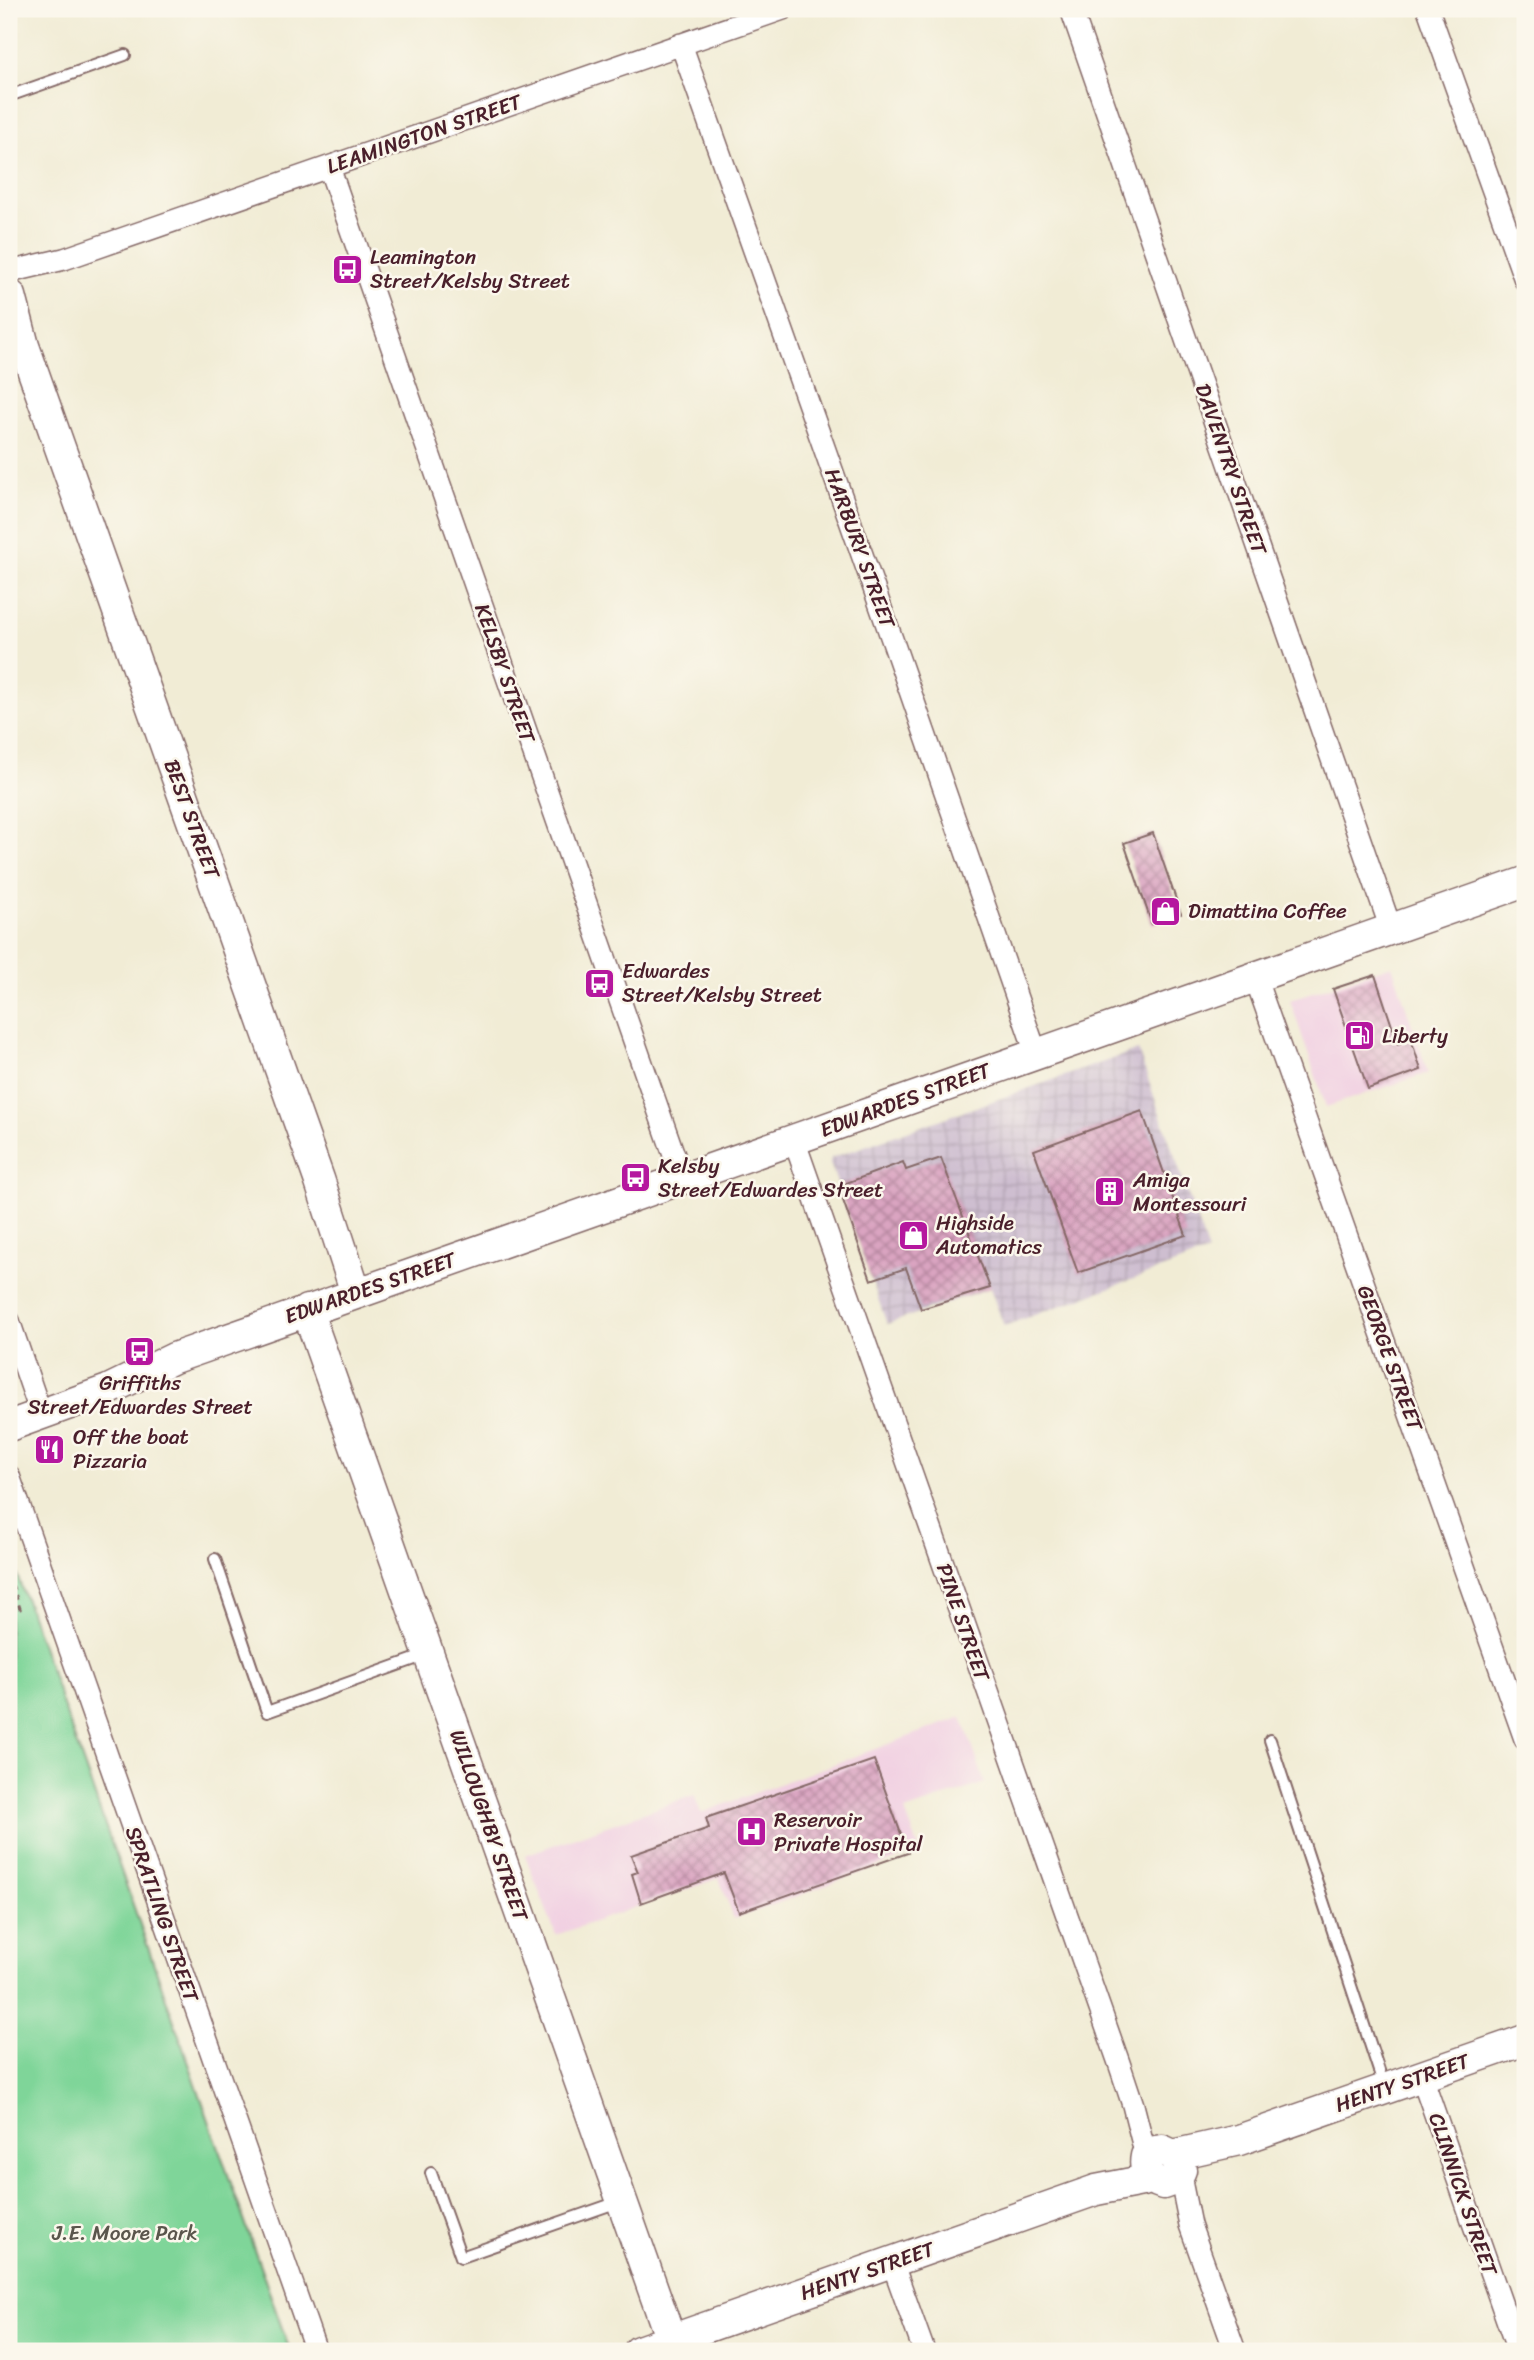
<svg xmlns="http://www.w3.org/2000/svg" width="1534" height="2360" viewBox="0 0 1534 2360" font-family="Sriracha,sans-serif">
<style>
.built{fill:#f1d0e2}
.industrial{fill:url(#industrial-grid)}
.green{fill:#7fd599;stroke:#647a62;stroke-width:2}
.building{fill:url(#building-cross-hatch)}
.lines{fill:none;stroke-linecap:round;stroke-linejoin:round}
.lane-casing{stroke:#846766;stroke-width:14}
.street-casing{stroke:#846766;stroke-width:24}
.secondary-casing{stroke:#846766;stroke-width:33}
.path{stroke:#846766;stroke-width:3.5;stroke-dasharray:5 5;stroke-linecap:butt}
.lane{stroke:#fff;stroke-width:10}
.street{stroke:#fff;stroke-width:21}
.secondary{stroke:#fff;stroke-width:30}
.labels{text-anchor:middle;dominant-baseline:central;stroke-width:5;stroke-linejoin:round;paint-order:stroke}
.street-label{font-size:21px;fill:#4a1f2b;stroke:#fbf7ec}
.poi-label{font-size:21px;fill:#4a1f2b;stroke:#fbf7ec;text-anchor:start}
.park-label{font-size:21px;fill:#5a564c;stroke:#fbf7ec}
</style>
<defs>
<pattern id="industrial-grid" width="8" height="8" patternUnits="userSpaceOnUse" patternTransform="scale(1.75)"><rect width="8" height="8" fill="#cebed0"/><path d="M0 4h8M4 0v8" fill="none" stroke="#b2a3b3"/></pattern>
<pattern id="building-cross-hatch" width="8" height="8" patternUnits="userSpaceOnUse" patternTransform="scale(1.75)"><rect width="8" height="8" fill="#daa4c1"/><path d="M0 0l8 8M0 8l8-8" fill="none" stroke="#b3859d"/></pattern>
</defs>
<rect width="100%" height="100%" fill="#fbf7ec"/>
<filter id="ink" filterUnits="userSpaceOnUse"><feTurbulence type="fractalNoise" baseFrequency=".0143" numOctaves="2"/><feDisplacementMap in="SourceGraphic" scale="14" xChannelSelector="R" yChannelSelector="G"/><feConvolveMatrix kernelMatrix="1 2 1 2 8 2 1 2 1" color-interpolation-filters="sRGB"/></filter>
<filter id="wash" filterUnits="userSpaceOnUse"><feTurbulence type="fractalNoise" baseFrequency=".00686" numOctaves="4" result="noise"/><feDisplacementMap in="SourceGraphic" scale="28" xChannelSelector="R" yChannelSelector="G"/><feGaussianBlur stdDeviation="1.57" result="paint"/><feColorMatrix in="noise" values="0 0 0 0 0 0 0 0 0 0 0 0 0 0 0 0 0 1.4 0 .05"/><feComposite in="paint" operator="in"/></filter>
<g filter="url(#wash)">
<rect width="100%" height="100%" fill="#f1ecd5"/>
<path class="built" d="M1392 965 1428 1073 1326 1107 1290 1000Z
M962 1717 985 1783 905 1811 920 1851 734 1919 719 1878 556 1935 525 1855 694 1795 701 1813Z"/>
<path class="industrial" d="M1138 1050 1208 1252 1004 1326 990 1288 887 1324 830 1163 831 1158Z"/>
<path class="green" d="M9 1552 290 2351H9Z"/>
<g id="blocks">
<path class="building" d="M1153 833 1181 914 1152 924 1124 843Z
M1375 975 1398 1044 1411 1039 1421 1070 1368 1089 1333 989Z
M1142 1111 1186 1235 1078 1273 1034 1150Z
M941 1158 990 1288 921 1309 906 1268 871 1280 838 1186 903 1162 906 1170Z
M874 1760 908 1853 739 1912 724 1873 641 1903 632 1874 638 1872 631 1855 709 1828 706 1818Z"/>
</g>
</g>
<g filter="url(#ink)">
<use href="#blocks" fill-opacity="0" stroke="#846766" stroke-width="2"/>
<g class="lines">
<defs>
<path id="lane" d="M9 96 125 55
M215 1559 267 1712 426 1655
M1270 1740 1384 2086
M431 2173 461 2257 621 2201"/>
<path id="street" d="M1071 9 1391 929
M1428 9 1525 280
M681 44 893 642 1036 1053
M329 167 682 1178
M9 272 64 259 783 9
M1255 977 1525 1739
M794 1140 1119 2063 1133 2105 1146 2156
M9 1321 41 1414
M9 1476 316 2351
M1422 2077 1518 2351
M1180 2176 1190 2225 1235 2351
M892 2262 924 2351"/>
<path id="secondary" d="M11 296 24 346 319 1179 356 1293
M307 1310 671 2340
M9 1426 108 1390 174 1358 1525 882
M1162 2150 1173 2155 1181 2170 1177 2179 1163 2184C1149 2180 1143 2170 1146 2156L1155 2151Z
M1173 2155 1239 2140 1525 2040
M639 2351 1096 2190 1152 2179"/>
</defs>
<use href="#lane" class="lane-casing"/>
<use href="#street" class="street-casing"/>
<use href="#secondary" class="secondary-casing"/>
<path class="path" d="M9 1576 20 1609 9 1613"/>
<use href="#lane" class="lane"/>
<use href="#street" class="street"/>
<use href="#secondary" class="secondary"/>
</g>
</g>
<defs>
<symbol id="bus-square" viewBox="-11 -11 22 22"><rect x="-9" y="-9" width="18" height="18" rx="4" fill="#b5179e" stroke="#fbf7ec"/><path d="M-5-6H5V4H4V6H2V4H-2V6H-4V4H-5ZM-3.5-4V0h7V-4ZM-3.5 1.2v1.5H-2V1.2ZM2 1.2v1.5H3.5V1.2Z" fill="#fff"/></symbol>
<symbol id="shop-square" viewBox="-11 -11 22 22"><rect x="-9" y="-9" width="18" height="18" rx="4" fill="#b5179e" stroke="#fbf7ec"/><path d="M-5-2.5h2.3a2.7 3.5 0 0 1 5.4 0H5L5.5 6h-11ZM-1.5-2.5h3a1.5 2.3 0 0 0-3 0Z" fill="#fff"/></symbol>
<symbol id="fuel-square" viewBox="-11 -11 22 22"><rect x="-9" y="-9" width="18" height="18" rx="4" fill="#b5179e" stroke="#fbf7ec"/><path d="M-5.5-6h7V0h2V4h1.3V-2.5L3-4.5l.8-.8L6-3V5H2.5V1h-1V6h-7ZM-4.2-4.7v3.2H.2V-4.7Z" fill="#fff"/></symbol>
<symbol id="building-square" viewBox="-11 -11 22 22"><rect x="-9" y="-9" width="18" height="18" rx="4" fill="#b5179e" stroke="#fbf7ec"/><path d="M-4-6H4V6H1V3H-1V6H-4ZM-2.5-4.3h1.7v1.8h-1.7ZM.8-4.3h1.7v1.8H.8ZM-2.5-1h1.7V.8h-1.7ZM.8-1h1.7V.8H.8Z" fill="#fff"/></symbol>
<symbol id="restaurant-square" viewBox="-11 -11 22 22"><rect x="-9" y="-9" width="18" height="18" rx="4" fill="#b5179e" stroke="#fbf7ec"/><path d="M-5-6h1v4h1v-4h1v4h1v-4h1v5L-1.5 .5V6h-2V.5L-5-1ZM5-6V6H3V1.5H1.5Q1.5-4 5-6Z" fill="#fff"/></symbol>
<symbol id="hospital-square" viewBox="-11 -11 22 22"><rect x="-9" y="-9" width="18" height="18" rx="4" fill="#b5179e" stroke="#fbf7ec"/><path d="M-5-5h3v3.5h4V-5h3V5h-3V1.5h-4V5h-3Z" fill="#fff"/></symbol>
</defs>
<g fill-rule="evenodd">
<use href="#bus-square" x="330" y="252" width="35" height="35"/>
<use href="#shop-square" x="1148" y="894" width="35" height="35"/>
<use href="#bus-square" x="582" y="966" width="35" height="35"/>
<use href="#fuel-square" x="1342" y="1018" width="35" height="35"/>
<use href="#bus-square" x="618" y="1160" width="35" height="35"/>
<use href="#building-square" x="1092" y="1174" width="35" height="35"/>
<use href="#shop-square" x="896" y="1218" width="35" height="35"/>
<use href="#bus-square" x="122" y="1334" width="35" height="35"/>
<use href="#restaurant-square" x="32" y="1432" width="35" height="35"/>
<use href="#hospital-square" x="734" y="1814" width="35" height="35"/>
</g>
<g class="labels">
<g class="street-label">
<text transform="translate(424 134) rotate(-19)">LEAMINGTON STREET</text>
<text transform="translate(1231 469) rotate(71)">DAVENTRY STREET</text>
<text transform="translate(860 548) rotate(70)">HARBURY STREET</text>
<text transform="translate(505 673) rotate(71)">KELSBY STREET</text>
<text transform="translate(192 819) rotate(70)">BEST STREET</text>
<text transform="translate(905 1100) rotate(-20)">EDWARDES STREET</text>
<text transform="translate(370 1288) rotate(-19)">EDWARDES STREET</text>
<text transform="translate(1390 1358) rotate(70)">GEORGE STREET</text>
<text transform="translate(963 1622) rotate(71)">PINE STREET</text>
<text transform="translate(489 1825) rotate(71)">WILLOUGHBY STREET</text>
<text transform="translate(162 1914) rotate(71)">SPRATLING STREET</text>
<text transform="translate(1402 2083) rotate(-19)">HENTY STREET</text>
<text transform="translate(1463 2194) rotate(71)">CLINNICK STREET</text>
<text transform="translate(867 2271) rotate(-19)">HENTY STREET</text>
</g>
<g class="poi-label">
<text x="370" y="257">Leamington<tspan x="370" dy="24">Street/Kelsby Street</tspan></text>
<text x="1188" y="911">Dimattina Coffee</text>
<text x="622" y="971">Edwardes<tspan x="622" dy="24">Street/Kelsby Street</tspan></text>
<text x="1382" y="1036">Liberty</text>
<text x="658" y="1166">Kelsby<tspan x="658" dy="24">Street/Edwardes Street</tspan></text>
<text x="1133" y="1180">Amiga<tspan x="1133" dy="24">Montessouri</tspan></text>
<text x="936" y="1223">Highside<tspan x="936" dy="24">Automatics</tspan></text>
<text x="140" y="1383" text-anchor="middle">Griffiths<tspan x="140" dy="24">Street/Edwardes Street</tspan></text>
<text x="73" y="1437">Off the boat<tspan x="73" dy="24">Pizzaria</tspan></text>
<text x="774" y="1820">Reservoir<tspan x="774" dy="24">Private Hospital</tspan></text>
</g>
<g class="park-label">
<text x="125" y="2233">J.E. Moore Park</text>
</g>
</g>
<rect width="1534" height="2360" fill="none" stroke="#fbf7ec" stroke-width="35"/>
</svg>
